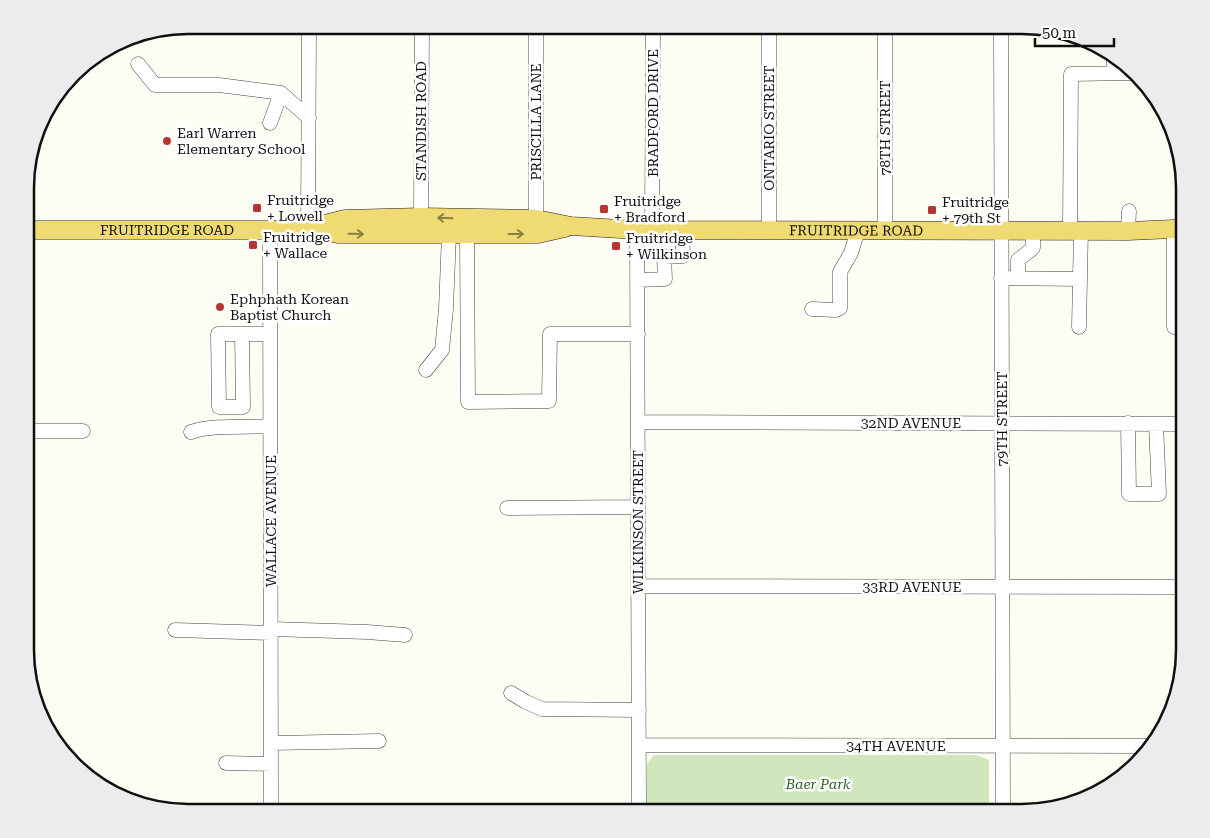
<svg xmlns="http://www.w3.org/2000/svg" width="1210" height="838" viewBox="0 0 1210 838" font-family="'Roboto Serif',serif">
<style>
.park{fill:#d0e7be}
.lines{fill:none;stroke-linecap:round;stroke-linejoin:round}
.minor-casing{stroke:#424242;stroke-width:15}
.major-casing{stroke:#202020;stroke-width:19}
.minor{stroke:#fff;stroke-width:14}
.major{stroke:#efdb72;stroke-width:18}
.oneway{stroke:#8a7f45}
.poi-dot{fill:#b63530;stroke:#fff;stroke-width:2}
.labels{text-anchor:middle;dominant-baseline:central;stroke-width:5;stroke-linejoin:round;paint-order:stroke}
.street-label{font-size:14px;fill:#0f0f0f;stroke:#fff}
.poi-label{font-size:14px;fill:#0f0f0f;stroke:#fff;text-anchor:start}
.park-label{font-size:14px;font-style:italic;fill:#2b6323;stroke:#fff}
.rim{fill:none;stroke:#0f0f0f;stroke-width:2.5}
</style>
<rect width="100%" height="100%" fill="#fefdf3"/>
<path class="park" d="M654 755H976L989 760V813H646L647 764Z"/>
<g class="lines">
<defs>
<path id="minor" d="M1001 25 1003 813
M138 64 155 85H219L281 93 309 118
M1114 65V55
M270 123 281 93
M421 217 422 25
M536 219V25
M308 228 309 25
M1174 229V327
M270 230 271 813
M637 230 639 813
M652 230 653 25
M769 230V25
M885 230V25
M1070 230 1071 74 1133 73
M1128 231 1129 211
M467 234 468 402 549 401 550 334H638
M1001 278 1080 279
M1018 278V260L1033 248V230
M637 280 665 279 664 257 683 256 682 230
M812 309 836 310 840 308V272L851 253 858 230
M1079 327 1081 230
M242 334 243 407H219L218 334H270
M426 370 442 350 446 309 449 234
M638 422 1185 424
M1128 423 1129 494H1159L1156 424
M26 431H83
M191 432C217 424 244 428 270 426
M507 508 638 507
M638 586 1185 587
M271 629 367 632 405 635
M175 630 271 633
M511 693 526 702 542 709 639 710
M271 743 379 741
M639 745 1153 746
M226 763 271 764"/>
<g id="major">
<path d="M315 229 338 234H538L565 228"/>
<path id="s1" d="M26 230H270L308 228 345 219 421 217 536 219 571 226 637 230 1128 231 1174 229 1185 227"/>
</g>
</defs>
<use href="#minor" class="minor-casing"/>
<use href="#major" class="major-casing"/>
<use href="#minor" class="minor"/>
<use href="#major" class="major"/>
</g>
<defs><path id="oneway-shaft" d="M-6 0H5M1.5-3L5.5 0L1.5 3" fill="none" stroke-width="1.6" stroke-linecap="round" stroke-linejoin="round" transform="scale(1.25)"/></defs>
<g class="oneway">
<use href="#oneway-shaft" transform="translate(445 218) rotate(-178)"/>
<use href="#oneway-shaft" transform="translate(356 234) rotate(1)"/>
<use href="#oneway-shaft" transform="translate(516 234)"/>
</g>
<g class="poi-dot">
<circle cx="167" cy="141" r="5"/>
<rect x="252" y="203" width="10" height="10" rx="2.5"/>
<rect x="599" y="204" width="10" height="10" rx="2.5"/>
<rect x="927" y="205" width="10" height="10" rx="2.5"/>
<rect x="248" y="240" width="10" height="10" rx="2.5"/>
<rect x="611" y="241" width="10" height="10" rx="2.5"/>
<circle cx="220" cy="307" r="5"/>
</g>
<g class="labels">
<g class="street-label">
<text transform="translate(653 113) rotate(-90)">BRADFORD DRIVE</text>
<text transform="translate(421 121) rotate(-90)">STANDISH ROAD</text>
<text transform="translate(536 122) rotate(-90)">PRISCILLA LANE</text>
<text transform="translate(769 128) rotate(-90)">ONTARIO STREET</text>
<text transform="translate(885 128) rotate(-90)">78TH STREET</text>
<text stroke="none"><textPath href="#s1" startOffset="141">FRUITRIDGE ROAD</textPath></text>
<text stroke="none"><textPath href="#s1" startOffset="832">FRUITRIDGE ROAD</textPath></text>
<text transform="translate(1002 419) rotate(-90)">79TH STREET</text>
<text x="911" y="423">32ND AVENUE</text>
<text transform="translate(271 521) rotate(-90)">WALLACE AVENUE</text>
<text transform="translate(638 522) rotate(-90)">WILKINSON STREET</text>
<text x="912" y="587">33RD AVENUE</text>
<text x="896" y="746">34TH AVENUE</text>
</g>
<g class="poi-label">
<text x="177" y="133">Earl Warren<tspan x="177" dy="16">Elementary School</tspan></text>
<text x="267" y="200">Fruitridge<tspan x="267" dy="16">+ Lowell</tspan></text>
<text x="614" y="201">Fruitridge<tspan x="614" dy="16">+ Bradford</tspan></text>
<text x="942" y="202">Fruitridge<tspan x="942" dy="16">+ 79th St</tspan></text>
<text x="263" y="237">Fruitridge<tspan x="263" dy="16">+ Wallace</tspan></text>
<text x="626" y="238">Fruitridge<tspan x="626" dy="16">+ Wilkinson</tspan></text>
<text x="230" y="299">Ephphath Korean<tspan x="230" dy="16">Baptist Church</tspan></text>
</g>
<g class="park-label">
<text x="818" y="784">Baer Park</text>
</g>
</g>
<path d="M0 0H1210V838H0ZM188 34H1022A154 154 0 0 1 1176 188V650A154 154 0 0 1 1022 804H188A154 154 0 0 1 34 650V188A154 154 0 0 1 188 34Z" fill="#ececec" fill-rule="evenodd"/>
<path class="rim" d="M188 34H1022A154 154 0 0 1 1176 188V650A154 154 0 0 1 1022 804H188A154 154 0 0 1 34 650V188A154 154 0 0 1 188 34Z"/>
<path d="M1035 38v8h79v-8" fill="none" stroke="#0f0f0f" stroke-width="2.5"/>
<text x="1042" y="38" font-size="15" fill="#0f0f0f" stroke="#ffffff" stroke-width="4" paint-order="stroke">50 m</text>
</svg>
